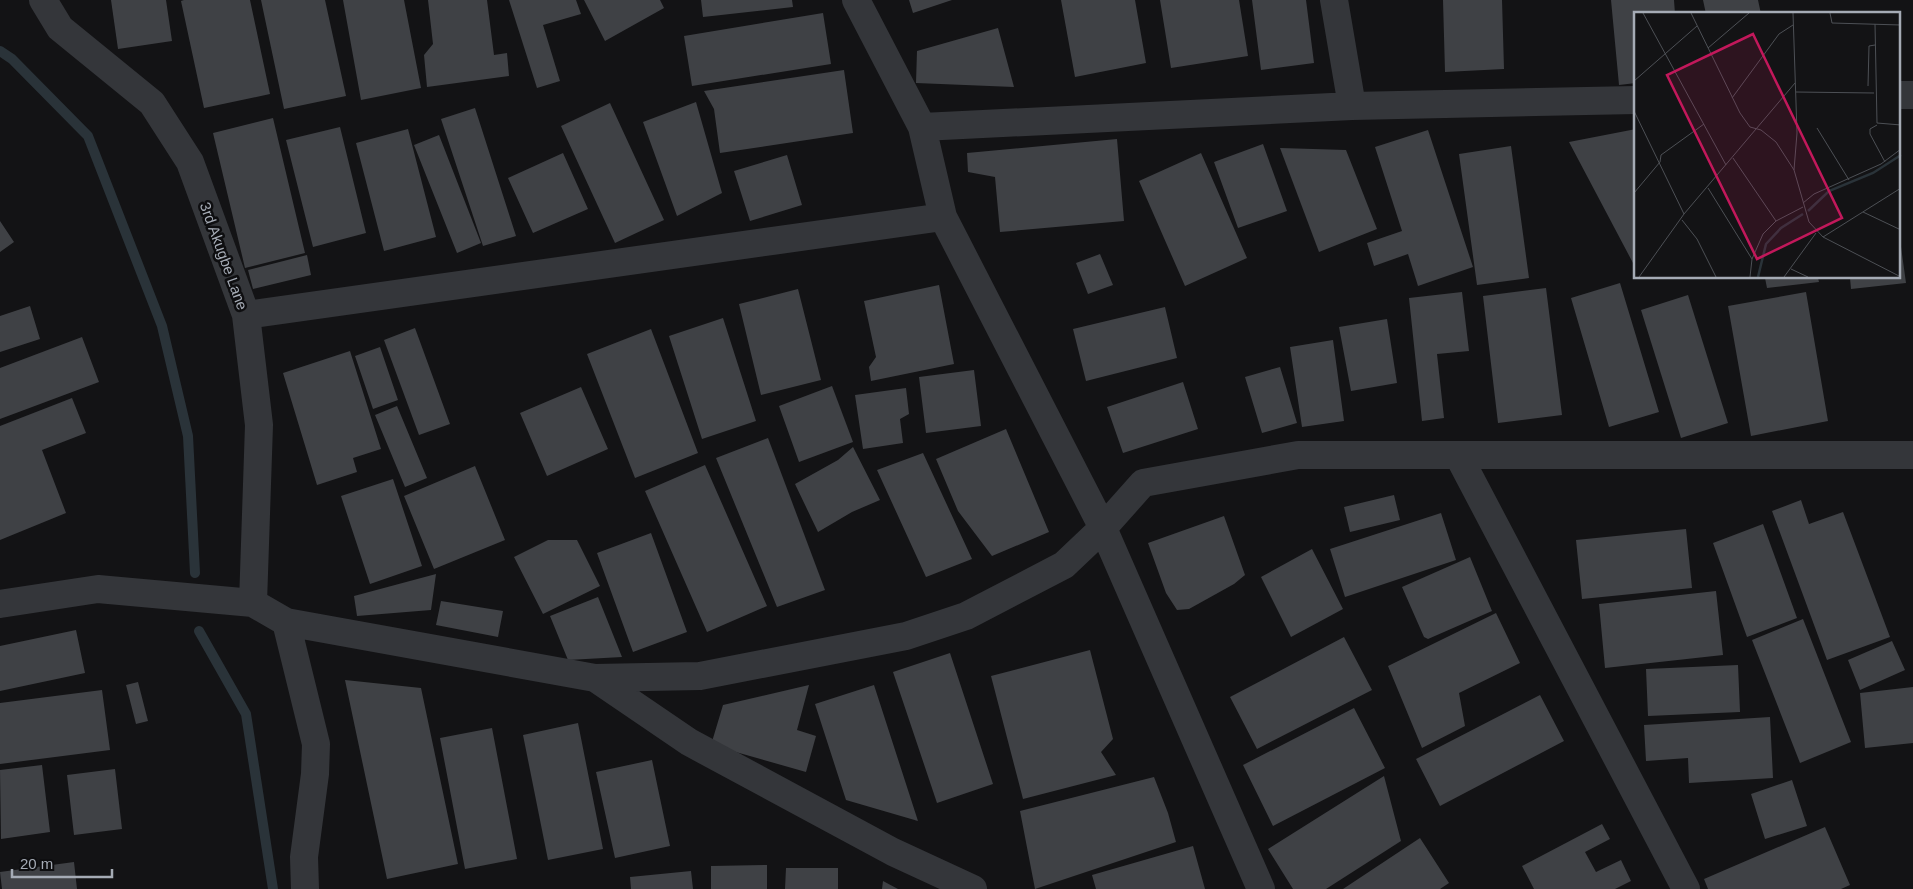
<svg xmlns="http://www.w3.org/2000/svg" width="1913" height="889" viewBox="0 0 1913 889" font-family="Arial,sans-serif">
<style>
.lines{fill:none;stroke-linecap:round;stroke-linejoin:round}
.stream{stroke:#2a3339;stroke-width:10}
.building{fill:#3f4145}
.street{stroke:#34363a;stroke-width:28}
.labels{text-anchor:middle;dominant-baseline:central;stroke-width:5;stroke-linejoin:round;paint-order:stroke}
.street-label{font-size:15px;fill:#a5abb5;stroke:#0e0e10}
.inset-river{fill:none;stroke:#2a3339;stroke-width:2.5}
.inset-road{fill:none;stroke:#4d5055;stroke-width:1}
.view{fill:#c2185b;fill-opacity:0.15;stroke:#c2185b;stroke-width:2.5}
.inset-edge{fill:none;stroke:#a5abb5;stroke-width:2.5}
</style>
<rect width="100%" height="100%" fill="#131315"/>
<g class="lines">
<path class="stream" d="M0 51 12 59 88 136 162 326 188 436 195 573
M199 631 246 714 273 889"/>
</g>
<path class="building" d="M111 0H166L172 41 118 49Z
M184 0H250L270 94 204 108 181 1Z
M261 0H325L346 96 284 109Z
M343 0H404L421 88 361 100Z
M428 0H487L494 55 507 53 509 76 427 87 424 55 433 44Z
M509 0H576L581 14 543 25 560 81 537 88Z
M584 0H660L664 8 605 41Z
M701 0H792L793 7 703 17Z
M909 0H952L913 13Z
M1061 0H1135L1146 63 1075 77Z
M1160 0H1239L1248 56 1171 68Z
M1252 0H1306L1314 63 1261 70Z
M1443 0H1502L1504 69 1445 72Z
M1611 0H1674L1675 14H1636V83L1619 85Z
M1703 0H1758L1761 14H1706Z
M823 13 831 64 692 86 684 36Z
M998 28 1014 87 916 83 917 51Z
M844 70 853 133 720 153 714 109 704 91Z
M696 102 722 193 677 216 643 122Z
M610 103 664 220 615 243 561 126Z
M475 108 516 236 483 246 441 119Z
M273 118 305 253 245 268 213 133Z
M340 127 366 233 313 247 286 140Z
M408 129 436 237 384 251 356 143Z
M1636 129V262L1633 263 1569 142Z
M1428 130 1473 267 1418 286 1408 254 1374 266 1367 243 1402 231 1375 147Z
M439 135 481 243 457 253 414 145Z
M1117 139 1124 221 1000 232 995 177 968 172 967 153Z
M1263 144 1287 211 1238 228 1214 162Z
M1511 146 1529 278 1477 285 1459 154Z
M1280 148 1346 150 1377 229 1319 252Z
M563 153 588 209 533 233 508 178Z
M1201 153 1247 258 1185 286 1139 181Z
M787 155 802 205 750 221 734 171Z
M0 221 14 242 0 252Z
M1899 232 1906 283 1851 289 1850 278H1899Z
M1100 254 1113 285 1088 294 1076 263Z
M307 255 311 275 253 289 248 270Z
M1765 278H1818L1819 282 1767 288Z
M1620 283 1659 412 1609 427 1571 298Z
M939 285 954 364 871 381 869 367 876 357 864 301Z
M1546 288 1562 415 1498 423 1483 296Z
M798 289 821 380 761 395 739 304Z
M1462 292 1469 351 1437 354 1444 418 1422 421 1409 298Z
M1806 292 1828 421 1751 436 1728 306Z
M1688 295 1728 423 1681 438 1641 310Z
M30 306 40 339 0 352V316Z
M1165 307 1177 358 1086 381 1073 329Z
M723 318 756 421 702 439 669 336Z
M1387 319 1397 383 1351 391 1339 327Z
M415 328 450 424 419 435 384 340Z
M651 329 698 453 635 478 587 354Z
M82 337 99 382 0 419V368Z
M1333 340 1344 421 1302 427 1290 347Z
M380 347 398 400 373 409 355 356Z
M350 351 381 449 353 458 357 472 317 485 283 373Z
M1280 367 1297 423 1262 433 1245 377Z
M974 370 981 426 926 433 919 377Z
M1183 382 1198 429 1123 453 1107 407Z
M832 386 853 442 799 462 779 406Z
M581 387 608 449 547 476 520 413Z
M906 388 909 414 900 419 903 443 863 449 855 395Z
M72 398 86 433 42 450 66 513 0 540V426Z
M397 406 427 478 405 487 375 415Z
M1006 429 1049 532 992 556 958 511 936 459Z
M768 438 825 590 777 607 716 458Z
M853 447 880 500 852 512 818 532 795 484 838 460Z
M923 453 972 559 926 577 877 470Z
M705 465 767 606 707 632 645 491Z
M475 466 505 540 434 569 404 496Z
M393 479 422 566 370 584 341 496Z
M1394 495 1400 520 1350 532 1344 507Z
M1801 500 1809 524 1843 512 1890 637 1827 660 1772 511Z
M1441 513 1456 560 1345 597 1330 549Z
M1224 516 1245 575 1234 584 1189 609 1177 610 1166 593 1148 543Z
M1763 524 1797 618 1747 637 1713 543Z
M1686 529 1692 588 1582 599 1576 540Z
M651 533 687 632 633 652 597 553Z
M548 540H577L600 586 543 614 514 557Z
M1312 549 1343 609 1291 637 1261 577Z
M1470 557 1492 611 1428 639 1424 637 1402 587Z
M436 574 431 610 357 616 354 596Z
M1716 591 1723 655 1605 668 1599 604Z
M598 597 622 657 568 660 550 616Z
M441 601 503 611 498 637 436 625Z
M1496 613 1520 663 1459 693 1465 726 1422 748 1388 666Z
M1803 619 1851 742 1800 763 1752 640Z
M76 630 85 673 0 691V646Z
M1344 637 1372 690 1257 749 1230 697Z
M1892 641 1905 670 1860 690 1848 660Z
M1090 650 1113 739 1101 752 1116 775 1023 799 991 676Z
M950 653 993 784 937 803 893 672Z
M1738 665 1740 712 1648 716 1646 669Z
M345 680 421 688 458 864 387 879Z
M138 682 148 721 136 724 126 685Z
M809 685 797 730 816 736 806 772 711 745 723 705Z
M874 685 918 821 846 800 815 704Z
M1913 687V743L1865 748 1860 693Z
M102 690 110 750 0 764V703Z
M1540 695 1564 741 1440 806 1416 759Z
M1354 708 1385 768 1273 826 1243 765Z
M1770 717 1773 778 1689 783 1688 758 1646 761 1644 725Z
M578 723 603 849 548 860 523 735Z
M492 728 517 859 465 869 440 738Z
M652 760 670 846 615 858 596 772Z
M42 765 50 832 1 839 0 770Z
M115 769 122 829 74 835 67 775Z
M1384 776 1401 841 1326 889H1293L1268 849Z
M1154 777 1168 813 1176 842 1035 889 1020 811Z
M1792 780 1807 826 1765 839 1751 794Z
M1602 824 1610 839 1585 852 1596 872 1621 860 1631 881 1615 889H1534L1522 866Z
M1825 827 1850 885 1841 889H1708L1704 879Z
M1420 838 1449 883 1440 889H1343Z
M1193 846 1205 889H1096L1092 875Z
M74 862 77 889H2L0 872Z
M767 865V889H711V866Z
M786 868H838V889H785Z
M691 871 693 889H631L630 877Z
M883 881 898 889H882Z"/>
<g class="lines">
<path class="street" d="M43 0 60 28 152 103 190 162 246 315 259 425 253 603
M856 0 922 127 943 217 1103 528 1261 889
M1334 0 1352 106
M1899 95H1913
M922 127 1352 106 1636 100
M246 315 943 217
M1458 455 1686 889
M0 604 98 589 253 603 286 622 595 678 689 742 893 852 973 889
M286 622 316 744 315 774 304 857 305 889
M595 678 700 676 906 636 966 616 1064 565 1103 528 1143 483 1298 455H1913"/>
</g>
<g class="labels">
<g class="street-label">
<text transform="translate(224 256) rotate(70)">3rd Akugbe Lane</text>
</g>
</g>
<g transform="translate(1634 12)">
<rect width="266" height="266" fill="#131315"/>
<path class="inset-river" d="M174 199 195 179 239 161 267 143M124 265 132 232 147 216 169 202"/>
<path class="inset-road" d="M9 1 92 153M57 1 106 101 116 115 127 118 142 130 160 158M159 1 163 121 160 158 175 210 189 225 267 265M196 1 198 11 267 13M241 12 243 111 267 113M74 36 115 1M0 69 63 14M234 74 235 34 241 33M162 80 240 81M98 86 145 22 159 13M0 99 50 202M243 113 236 117V122L251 150M183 116 215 168M99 146 142 209M74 176 118 247M0 181 26 150 27 143 70 112M169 191 180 182 247 152 267 137M229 200 267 218M48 208 63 227 82 265M189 225 267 176M157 257 174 265M5 265 50 202 161 71M116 265 118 247 129 222 142 209 169 195M150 265 182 221"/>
<path class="view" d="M119 22 208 206 123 247 33 63Z"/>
<rect width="266" height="266" class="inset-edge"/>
</g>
<path d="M12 869v8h100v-8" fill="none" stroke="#a5abb5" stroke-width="2.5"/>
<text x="20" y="869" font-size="15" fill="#a5abb5" stroke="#0e0e10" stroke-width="4" paint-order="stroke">20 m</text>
</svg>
